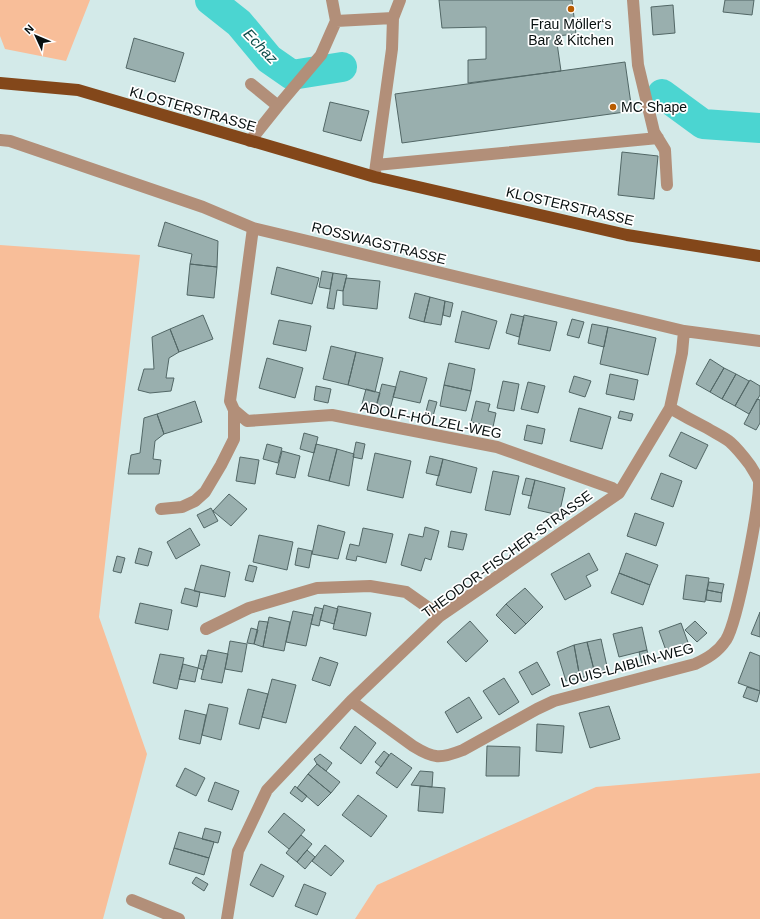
<svg xmlns="http://www.w3.org/2000/svg" width="760" height="919" viewBox="0 0 760 919" font-family="Helvetica,sans-serif">
<style>
.green{fill:#f8be99}
.lines{fill:none;stroke-linecap:round;stroke-linejoin:round}
.river{stroke:#4bd5d1;stroke-width:30}
.building{fill:#99afae;stroke:#526766}
.minor{stroke:#b28f79;stroke-width:12}
.major{stroke:#83471a;stroke-width:12}
.poi-dot{fill:#b85c01;stroke:#fff;stroke-width:1.5}
.labels{text-anchor:middle;dominant-baseline:central;stroke-width:3.5;stroke-linejoin:round;paint-order:stroke}
.poi-label{font-size:14px;fill:#070f0f;stroke:#fff}
.street-label{font-size:14px;fill:#070f0f;stroke:#fff}
.water-label{font-size:15px;font-style:italic;fill:#104d4b;stroke:#fff}
</style>
<rect width="100%" height="100%" fill="#d3eae9"/>
<path class="green" d="M0 0H90L66 61 5 49 0 36Z
M0 245 140 255 99 617 147 754 103 919H0Z
M760 773V919H355L377 885 596 787Z"/>
<g class="lines">
<path class="river" d="M210 0 239 23 269 59 292 75 342 67
M662 94 703 124 760 128"/>
</g>
<path class="building" d="M439 0H572L576 34 556 36 561 71 468 83V60L486 59V27L442 28Z
M725 0H754L752 15 723 12Z
M673 5 675 33 653 35 651 7Z
M134 38 184 53 175 82 126 68Z
M625 62 632 111 402 143 395 94Z
M330 102 369 111 361 141 323 131Z
M622 152 658 156 654 199 618 195Z
M165 222 218 241 217 267 190 264 192 254 158 246Z
M190 264 217 267 214 298 187 295Z
M277 267 319 278 312 304 271 294Z
M322 271 333 273 330 289 319 287Z
M333 273 347 275 343 291 337 290 334 309 327 308Z
M346 278 380 281 377 309 343 305V291Z
M415 293 430 297 424 322 409 318Z
M430 297 445 301 441 325 424 322Z
M445 301 453 303 450 317 443 315Z
M462 311 497 321 489 349 455 342Z
M511 314 524 317 519 337 506 333Z
M203 315 213 339 179 352 170 329Z
M524 315 557 322 550 351 518 344Z
M572 319 584 322 579 338 567 335Z
M279 320 311 326 306 351 273 344Z
M592 324 608 327 604 347 588 343Z
M608 327 656 338 648 375 600 364Z
M170 329 179 352 169 358 166 378H174L171 391 150 393 138 390 144 369H154L152 337Z
M331 346 356 352 348 385 323 379Z
M356 352 383 358 375 392 348 385Z
M267 358 303 368 295 398 259 388Z
M710 359 724 368 710 392 696 384Z
M449 363 475 369 471 391 444 385Z
M724 368 736 374 722 399 710 392Z
M400 371 427 378 420 403 393 397Z
M610 374 638 380 634 400 606 394Z
M736 374 749 381 735 406 722 399Z
M574 376 591 381 585 397 569 392Z
M750 380 760 386V395L749 414 735 406Z
M503 381 519 384 514 411 497 408Z
M528 382 545 386 538 413 521 409Z
M382 384 396 387 390 409 376 406Z
M444 385 471 391 466 411 440 406Z
M316 386 331 389 328 403 314 400Z
M366 389 380 393 376 408 362 404Z
M757 399 760 400V423L756 430 744 424Z
M429 400 437 402 433 416 425 415Z
M195 401 202 422 164 434 157 414Z
M476 401 490 404 488 411 496 413 493 427 471 422Z
M579 408 611 417 602 449 570 441Z
M620 411 633 414 631 421 618 418Z
M157 414 164 434 155 441 153 459 161 460 159 474H128L131 455 140 453 144 418Z
M527 425 545 429 542 444 524 440Z
M681 432 708 445 696 469 669 456Z
M304 433 318 437 314 453 300 449Z
M356 442 365 444 362 459 353 457Z
M267 444 282 448 278 463 263 459Z
M316 444 337 449 329 481 308 476Z
M337 449 354 454 349 486 329 481Z
M282 451 300 456 295 478 276 474Z
M375 453 411 461 403 498 367 490Z
M430 456 443 459 439 476 426 473Z
M240 457 259 460 255 484 236 481Z
M443 459 477 468 471 493 436 485Z
M493 471 519 476 510 515 485 510Z
M661 473 682 481 673 507 651 499Z
M526 478 535 480 531 496 522 494Z
M535 480 565 488 559 515 528 508Z
M229 494 247 509 231 526 213 511Z
M211 508 218 521 204 528 197 515Z
M635 513 664 523 656 546 627 536Z
M318 525 345 532 338 559 312 554Z
M425 527 439 531 431 560 425 558 421 571 401 565 409 534 423 537Z
M190 528 200 545 176 559 167 542Z
M363 528 393 534 386 563 357 556 356 561 346 559 350 544 359 546Z
M451 531 467 534 463 550 448 547Z
M259 535 293 542 287 570 253 562Z
M139 548 152 552 148 566 135 563Z
M298 548 312 551 309 568 295 565Z
M589 553 598 570 586 576 591 586 565 600 551 574Z
M626 553 658 565 650 585 619 573Z
M117 556 125 558 121 573 113 571Z
M201 565 230 572 225 597 194 591Z
M249 565 257 567 253 582 245 580Z
M619 573 650 585 643 605 611 593Z
M686 575 709 578 705 602 683 599Z
M709 582 724 584 722 593 707 590Z
M185 588 200 592 197 607 181 603Z
M525 588 543 607 526 624 506 604Z
M707 590 722 593 721 602 706 600Z
M140 603 172 610 168 630 135 623Z
M506 604 526 624 515 634 496 615Z
M324 605 338 609 334 624 320 620Z
M338 606 371 613 366 636 333 629Z
M315 607 323 609 319 626 311 624Z
M293 611 313 615 306 646 286 642Z
M760 612V637L751 634Z
M269 617 290 622 284 651 263 647Z
M259 621 268 622 263 647 254 644Z
M470 621 488 641 466 662 447 642Z
M695 621 707 633 697 642 685 630Z
M681 623 690 648 668 656 659 631Z
M642 627 647 650 619 657 613 634Z
M251 628 258 630 254 644 247 643Z
M601 639 608 671 595 674 587 642Z
M230 641 247 644 242 672 225 669Z
M587 642 595 674 580 678 574 645Z
M574 645 580 678 566 681 557 652Z
M208 650 228 654 222 683 201 679Z
M647 650 650 664 642 665 639 652Z
M750 652 760 656V691L738 683Z
M160 654 184 658 177 689 153 683Z
M201 655 207 656 203 670 198 668Z
M320 657 338 663 330 686 312 680Z
M537 662 550 685 532 695 519 672Z
M183 664 198 668 195 682 179 679Z
M504 678 519 702 499 715 483 691Z
M272 679 296 685 286 723 262 717Z
M747 687 760 691 757 702 743 697Z
M248 689 268 694 259 729 239 724Z
M469 697 482 718 457 733 445 712Z
M209 704 228 708 221 740 202 735Z
M609 706 620 739 590 748 579 713Z
M185 710 206 715 200 744 179 739Z
M537 724 564 726 562 753 536 751Z
M355 726 376 743 361 764 340 748Z
M487 746 520 747 519 776H486Z
M384 751 389 755 381 767 375 762Z
M391 753 412 768 397 788 376 773Z
M320 754 332 763 326 771 317 764 314 759Z
M317 764 340 782 331 793 308 774Z
M185 768 205 778 196 796 176 786Z
M420 771 433 772 432 787 411 785Z
M308 774 331 793 318 806 297 788Z
M215 782 239 791 232 810 208 801Z
M295 786 307 796 302 802 290 793Z
M420 786 445 788 443 813 418 811Z
M358 795 387 816 371 837 342 815Z
M284 813 305 830 289 849 268 832Z
M205 828 221 832 218 843 202 839Z
M179 832 214 842 209 858 174 848Z
M301 835 312 844 297 862 286 853Z
M325 845 344 861 331 876 312 861Z
M174 848 209 858 204 875 169 864Z
M307 850 315 857 305 869 297 862Z
M261 864 284 876 273 897 250 885Z
M196 877 208 884 204 891 192 883Z
M304 884 326 893 317 915 295 906Z"/>
<g class="lines">
<path class="minor" d="M332 0 336 21
M633 0 638 65 654 132 665 150 667 185
M251 84 278 106
M0 140 10 141 203 207 253 228 684 331 760 341
M250 141 278 106 321 55 336 21 393 18
M376 165 658 138
M375 172 392 49 393 18 400 0
M253 228 230 401 234 410 247 421 332 415 497 447 612 488 619 493
M161 509 182 507 195 501 205 492 221 465 234 439V410
M206 629 249 608 317 588 370 586 406 592 440 616
M351 701 413 746C434 759 440 759 463 750L537 709 554 701 695 664C708 658 718 652 726 640 738 621 760 502 759 481 757 476 753 470 750 465 744 457 738 449 730 442 724 437 715 433 707 428 695 422 682 415 670 408
M132 900 179 919
M227 919 238 851 267 790 351 701 440 616 619 493 670 408 682 353 684 331"/>
<path class="major" d="M0 83 78 90 375 177 627 235 760 256"/>
</g>
<g class="poi-dot">
<circle cx="571" cy="9" r="4"/>
<circle cx="613" cy="107" r="4"/>
</g>
<g class="labels">
<g class="poi-label">
<text x="571" y="24">Frau Möller‘s<tspan x="571" dy="16">Bar &amp; Kitchen</tspan></text>
<text x="621" y="107" text-anchor="start">MC Shape</text>
</g>
<g class="street-label">
<text transform="translate(193 109) rotate(16)">KLOSTERSTRASSE</text>
<text transform="translate(570 206) rotate(13)">KLOSTERSTRASSE</text>
<text transform="translate(379 243) rotate(14)">ROSSWAGSTRASSE</text>
<text transform="translate(431 420) rotate(11)">ADOLF-HÖLZEL-WEG</text>
<text transform="translate(507 554) rotate(-36)">THEODOR-FISCHER-STRASSE</text>
<text transform="translate(627 665) rotate(-15)">LOUIS-LAIBLIN-WEG</text>
</g>
<g class="water-label">
<text transform="translate(261 46) rotate(46)">Echaz</text>
</g>
</g>
<g transform="translate(36 36) rotate(314)" stroke="#ffffff" stroke-width="3" paint-order="stroke">
<path d="M0-3L7 15L0 10L-7 15Z" fill="#070f0f"/>
<text y="-6" font-size="11" font-weight="bold" text-anchor="middle" fill="#070f0f">N</text>
</g>
</svg>
